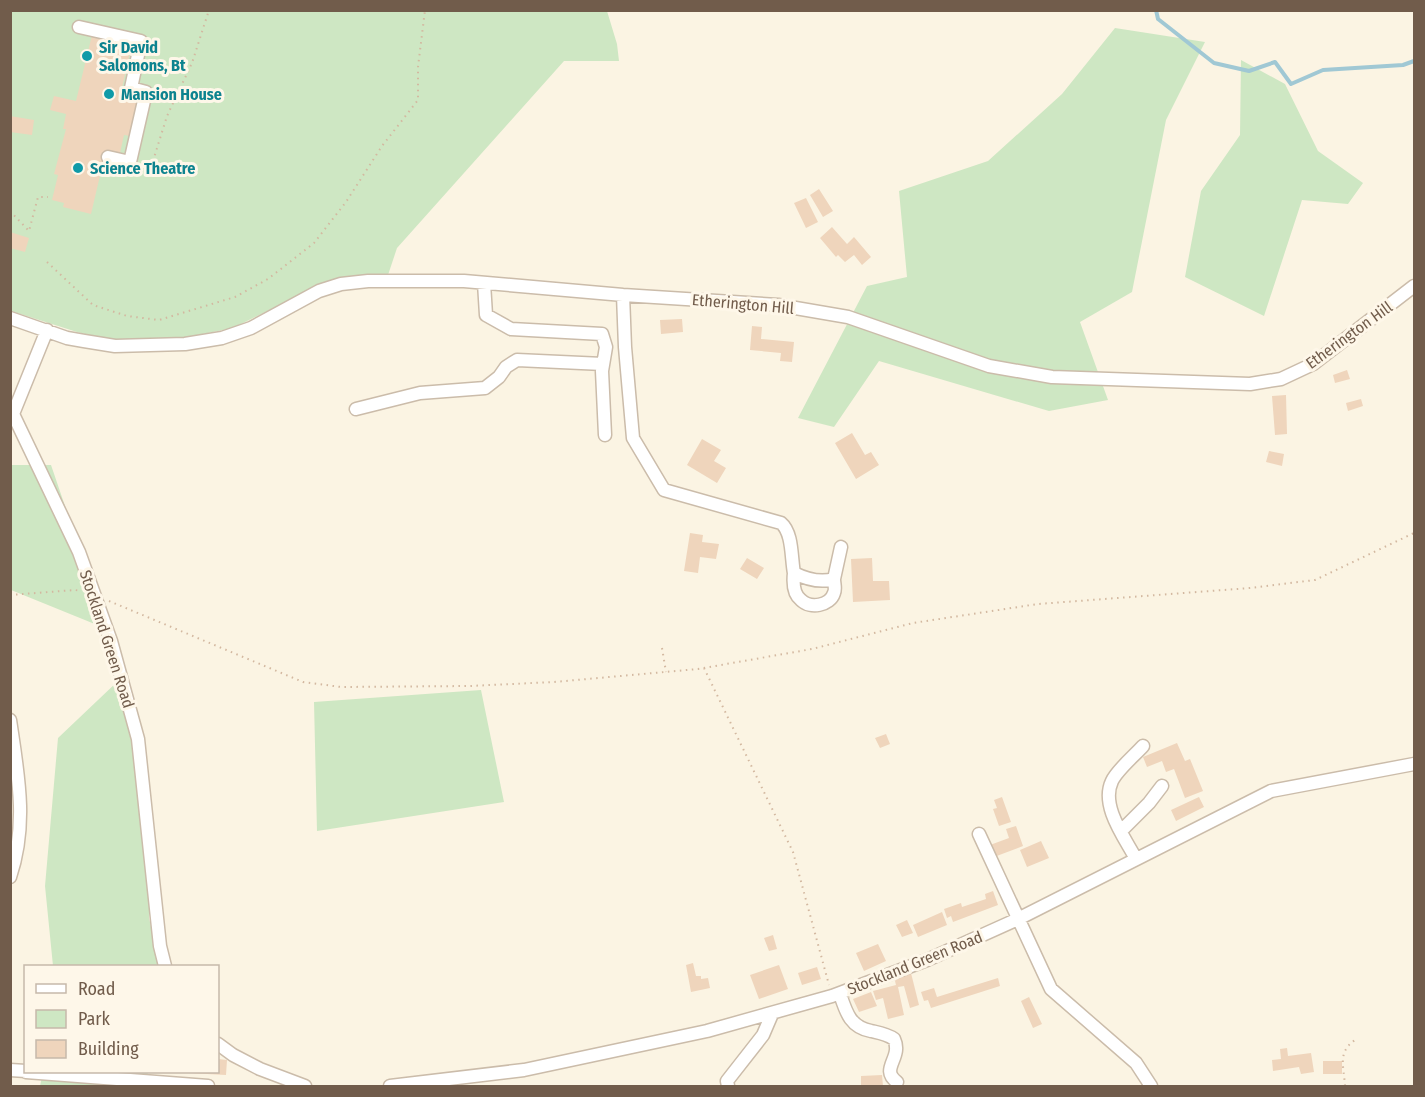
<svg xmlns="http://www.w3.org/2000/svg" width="1425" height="1097" viewBox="0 0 1425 1097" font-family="'Fira Sans Condensed',sans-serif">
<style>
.green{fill:#cee7c3}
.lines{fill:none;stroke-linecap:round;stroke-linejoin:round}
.stream{stroke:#a0c8d4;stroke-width:4}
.building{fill:#efd5bc}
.minor-casing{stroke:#cbbcaa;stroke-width:15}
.path{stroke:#d3b8a0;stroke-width:2;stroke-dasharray:1.5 4.5;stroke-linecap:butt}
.minor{stroke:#fff;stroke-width:12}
.culture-dot{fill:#0f9aa8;stroke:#fef7e9;stroke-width:2}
.labels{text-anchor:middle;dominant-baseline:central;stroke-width:6;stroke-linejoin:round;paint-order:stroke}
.culture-label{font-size:16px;font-weight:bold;fill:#0d838f;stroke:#fef7e9;text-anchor:start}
.street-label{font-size:16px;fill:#715c4b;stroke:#fef7e9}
</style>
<rect width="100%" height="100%" fill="#fbf4e3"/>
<path class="green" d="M10 11H607L617 44 619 61H564L397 248 388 275 343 278 326 282 233 328 182 338 134 340 106 339 77 332 11 311Z
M1115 28 1205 42 1166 120 1132 292 1080 322 1108 400 1049 411 879 361 834 427 798 418 867 286 907 277 899 191 988 161 1062 94Z
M1241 60 1285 84 1318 151 1363 183 1348 204 1302 200 1264 316 1185 277 1201 191 1240 135Z
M10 465H51L107 629 11 590Z
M118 681 150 827 149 918 160 966H53L45 886 58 738Z
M481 690 504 802 317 831 314 702Z
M43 1072H147L154 1086H40Z"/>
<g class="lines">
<path class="stream" d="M1156 10 1158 19 1214 63 1249 71 1275 62 1291 84 1323 70 1403 65 1414 61"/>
</g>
<path class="building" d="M92 35 132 44 122 88 140 93 130 136 124 135 120 153 106 150 91 214 63 207 64 203 52 200 58 175 54 174 66 129H63L66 114 50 110 54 96 76 101Z
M10 116 34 120 32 135 10 132Z
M819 189 833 211 823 217 810 195Z
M806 198 818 222 806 228 794 203Z
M832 227 847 244 854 237 871 257 862 265 854 255 845 262 838 255 836 257 820 238Z
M10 232 29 238 25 252 10 248Z
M682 319 683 332 661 334 660 320Z
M752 326 762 327 761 339 794 342 792 362 780 361 781 353 750 350Z
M1347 370 1350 379 1335 383 1333 375Z
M1286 395 1287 434 1275 435 1272 396Z
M1361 399 1363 406 1348 411 1346 403Z
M852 433 865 455 871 452 879 465 856 479 835 443Z
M702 439 721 450 714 461 726 468 717 483 687 465Z
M1269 451 1284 454 1282 466 1266 462Z
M690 533 703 535 702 542 719 544 716 559 700 557 698 573 684 571Z
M747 558 764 568 757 579 740 569Z
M872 558 873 581H889L890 600 853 602 851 559Z
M886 734 890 744 880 748 875 738Z
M1177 743 1185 761 1190 759 1203 791 1185 798 1174 769 1166 772 1162 761 1147 767 1143 757Z
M1002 797 1011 822 999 826 993 809 997 808 994 800Z
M1199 797 1204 807 1176 821 1171 810Z
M1016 826 1023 846 994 857 990 845 1009 838 1006 829Z
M1041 841 1049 858 1027 867 1020 850Z
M993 891 998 905 953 922 951 916 947 918 944 909 961 903 962 907 986 899 985 894Z
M942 912 947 925 918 937 913 925Z
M907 920 913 933 902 937 896 925Z
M773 935 777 949 769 951 764 938Z
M878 944 886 961 864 971 856 953Z
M693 963 696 976H701V979L708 978 710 988 691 992 686 965Z
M779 965 788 989 759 999 750 975Z
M817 967 821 979 802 985 798 973Z
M911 973 919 1005 910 1008 904 986 898 987 904 1015 888 1019 883 998 876 1000 873 991 896 985 894 977Z
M998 978 1000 986 931 1008 928 1000 924 1001 921 992 934 988 937 997Z
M871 992 877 1006 859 1012 853 999Z
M1029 997 1042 1024 1033 1028 1021 1001Z
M1287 1048 1288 1056 1311 1053 1314 1072 1301 1074 1299 1067 1273 1071 1272 1060 1281 1059 1280 1049Z
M218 1059 227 1060 226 1075 188 1073V1072H218Z
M1323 1061H1342V1074H1323Z
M882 1075 883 1086H861V1076Z"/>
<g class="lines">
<defs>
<path id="minor" d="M79 27 141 41 131 88 146 92 130 162 108 157
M484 283 486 315 511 329 602 334 606 347 602 371 605 435
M623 295 625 347 633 438 664 490 781 523C793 533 791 558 794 573 806 579 820 583 834 579L841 547
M10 318 67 338 84 341 115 346 185 344 222 338 251 328 319 291 341 284 368 281H464L623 295 778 305 848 317 989 366 1052 377 1250 384 1281 379 1313 364 1414 286
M47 330 13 414 79 552 111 641 138 739 160 946 165 966
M356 409 420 393 485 388 499 377 506 367 517 360 603 364
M794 573C793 582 793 594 801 600 810 609 830 606 834 593 836 589 834 584 834 579
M10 720C18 774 28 824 10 877
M1121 831 1149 803 1162 786
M979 834 1051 989 1136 1063 1151 1086
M1136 859C1125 838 1100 806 1112 781 1117 770 1135 755 1143 746
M840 994C846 1012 850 1027 871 1031 880 1033 887 1034 894 1039 903 1058 879 1069 897 1082
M218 1044 233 1055 260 1069 305 1086
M10 1070 26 1071
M26 1072 208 1086
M390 1086 524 1070 707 1031 832 996 927 960 1018 919 1271 791 1414 764
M728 1086 727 1081 763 1035 772 1014"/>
</defs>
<use href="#minor" class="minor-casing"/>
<path class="path" d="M153 161 167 116 192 63 209 10
M10 211 29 231 38 197H48
M47 262 93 305 127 316 159 320 235 297 268 279 314 243 346 202 382 146 418 100V67L425 10
M10 595 75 590 81 591
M109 601 303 682 341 687 470 686 554 682 698 669 812 649 913 623 1038 604 1250 588 1315 580 1414 533
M662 648 666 672
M704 668 793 852 829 985
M1345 1086C1344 1067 1337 1052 1355 1040"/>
<use href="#minor" class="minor"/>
</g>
<g class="culture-dot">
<circle cx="87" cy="56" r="6"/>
<circle cx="109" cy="94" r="6"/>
<circle cx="78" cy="168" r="6"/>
</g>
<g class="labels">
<g class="culture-label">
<text x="99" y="47">Sir David<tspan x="99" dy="18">Salomons, Bt</tspan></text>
<text x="121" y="94">Mansion House</text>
<text x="90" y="168">Science Theatre</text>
</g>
<g class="street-label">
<text transform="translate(743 304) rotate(5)">Etherington Hill</text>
<text transform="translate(1349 335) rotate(-36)">Etherington Hill</text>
<text transform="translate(107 639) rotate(72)">Stockland Green Road</text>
<text transform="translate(915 963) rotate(-22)">Stockland Green Road</text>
</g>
</g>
<rect width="1425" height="1097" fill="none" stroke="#715c4b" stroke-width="24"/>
<rect x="24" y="965" width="195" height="108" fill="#fef7e9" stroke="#c6b9aa" stroke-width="1.5"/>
<rect x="36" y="984" width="30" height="9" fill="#ffffff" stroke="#c6b9aa" stroke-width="1.5"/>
<text x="78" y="995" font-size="18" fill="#715c4b">Road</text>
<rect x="36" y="1010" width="30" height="18" fill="#cee7c3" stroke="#c6b9aa" stroke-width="1.5"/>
<text x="78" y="1025" font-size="18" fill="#715c4b">Park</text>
<rect x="36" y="1040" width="30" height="18" fill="#efd5bc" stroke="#c6b9aa" stroke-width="1.5"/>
<text x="78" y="1055" font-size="18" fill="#715c4b">Building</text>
</svg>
